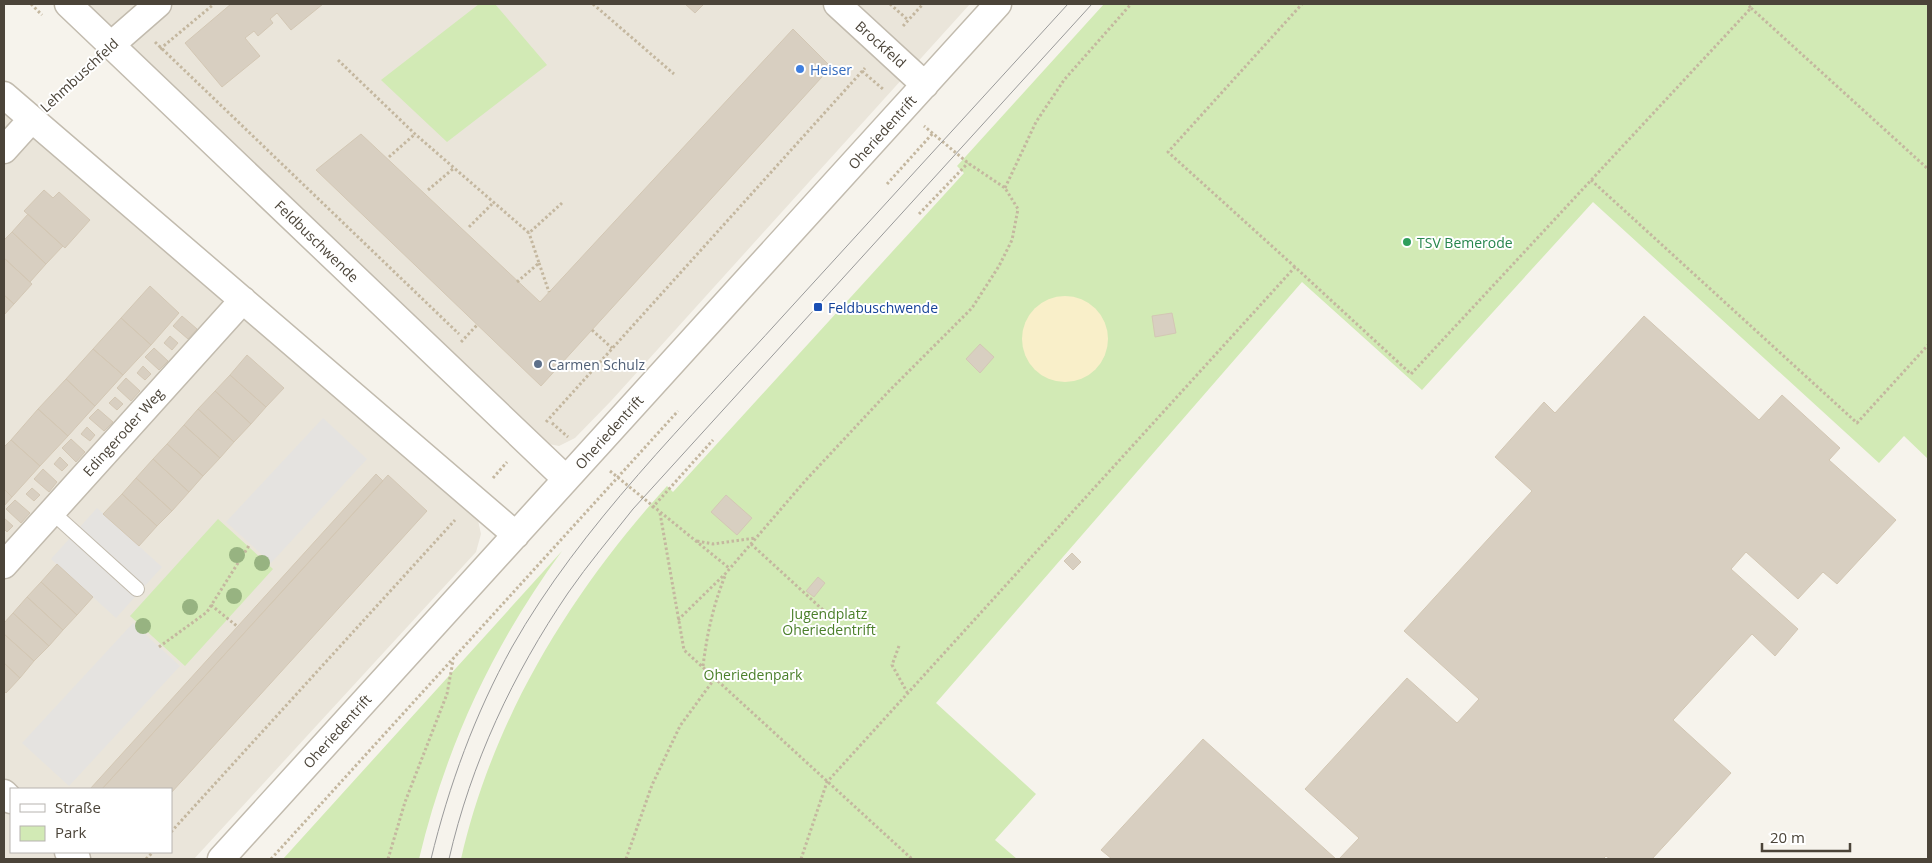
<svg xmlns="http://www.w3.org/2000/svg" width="1932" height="863" viewBox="0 0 1932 863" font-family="'Open Sans',sans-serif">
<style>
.residential{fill:#eae5da;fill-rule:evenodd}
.green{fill:#d2eab5}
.sand{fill:#f9efc9}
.parking{fill:#e5e3e0}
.building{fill:#d8cfc1;stroke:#d3c7b4}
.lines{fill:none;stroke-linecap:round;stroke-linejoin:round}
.service-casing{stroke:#c2bbae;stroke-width:16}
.minor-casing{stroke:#c2bbae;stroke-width:29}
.path{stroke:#c4b79f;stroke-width:3;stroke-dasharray:2.5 2.5;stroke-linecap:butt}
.service{stroke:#fff;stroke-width:14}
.minor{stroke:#fff;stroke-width:26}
.tram{stroke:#9a9a9a;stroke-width:1}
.tree{fill:#97b381}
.shop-dot{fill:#3f7fe0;stroke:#fff;stroke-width:2}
.leisure-dot{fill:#2e9e5b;stroke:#fff;stroke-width:2}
.transit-dot{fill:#1a4fb4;stroke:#fff;stroke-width:2}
.service-dot{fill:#5c6f8a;stroke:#fff;stroke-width:2}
.labels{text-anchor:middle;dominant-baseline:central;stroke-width:4;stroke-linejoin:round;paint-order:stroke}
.street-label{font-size:14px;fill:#4b4439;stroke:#fff}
.shop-label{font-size:14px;fill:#366cbe;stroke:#fff;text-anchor:start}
.leisure-label{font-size:14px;fill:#27864d;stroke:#fff;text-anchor:start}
.transit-label{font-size:14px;fill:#164399;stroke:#fff;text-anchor:start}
.service-label{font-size:14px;fill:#4e5e75;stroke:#fff;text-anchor:start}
.park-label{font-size:14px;fill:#4a7f2a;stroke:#fff}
</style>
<rect width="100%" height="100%" fill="#f6f3ec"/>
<path class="residential" d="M82 4H970L611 401 575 438 559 446 544 443Z
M4 108 477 516 481 534 476 552 194 859H4ZM11 789H171V852H11Z"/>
<path class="green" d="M479 4H495L547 65 447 142 381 80Z
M1104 4H1928V459L1904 436 1879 463 1593 202 1422 390 1302 282 936 703 1036 794 995 840 1017 859H461C493 718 571 592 667 486L673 492 964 173 957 166Z
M218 519 273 569 185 666 130 616Z
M562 551C493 645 446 746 419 859H283Z"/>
<path class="sand" d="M1022 339a43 43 0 1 1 86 0a43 43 0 1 1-86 0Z"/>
<path class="parking" d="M323 418 367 459 271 563 226 522Z
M97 508 162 567 116 618 51 559Z
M133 623 180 666 69 786 22 743Z"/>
<path class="building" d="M231 4H323L291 30 277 13 270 19 273 23 258 36 254 31 245 38 260 56 222 87 185 43Z
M685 4H704L695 13Z
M793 29 831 67 541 386 316 170 361 134 540 302Z
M44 190 53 198 59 192 90 220 65 248 24 211Z
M28 214 63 246 46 264 12 232Z
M12 232 46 264 30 282 4 258V240Z
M4 258 32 284 14 304 4 295Z
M150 286 179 313 151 345 121 318Z
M4 295 14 304 4 315Z
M1172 313 1176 333 1155 337 1152 316Z
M182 316 197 329 188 339 173 326Z
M1644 316 1759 420 1782 395 1840 448 1829 460 1896 520 1837 584 1823 572 1798 599 1746 552 1731 569 1798 629 1775 656 1752 634 1673 720 1731 773 1652 859H1610L1606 856 1603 859H1339L1359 838 1305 789 1407 678 1457 723 1479 699 1404 631 1532 491 1495 457 1544 402 1555 413Z
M121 318 151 345 123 375 93 349Z
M170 336 178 343 172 350 164 343Z
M980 344 994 357 980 373 966 359Z
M154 348 168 361 159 370 145 357Z
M93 349 123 375 95 406 66 379Z
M247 355 284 388 266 407 230 375Z
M143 366 151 374 145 380 137 373Z
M230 375 266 407 251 424 215 391Z
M126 378 140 391 131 401 117 388Z
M66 379 95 406 68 436 38 409Z
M215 391 251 424 234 442 198 409Z
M115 397 123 404 117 410 109 403Z
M38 409 68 436 40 466 11 440Z
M98 409 113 422 104 431 89 418Z
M198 409 234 442 220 458 184 425Z
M184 425 220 458 203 476 167 444Z
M87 427 95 435 90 441 81 434Z
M71 439 85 452 76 462 62 448Z
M11 440 40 466 12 497 4 489V447Z
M167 444 203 476 189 492 153 459Z
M60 457 68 465 62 471 54 464Z
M153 459 189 492 172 511 136 478Z
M43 469 57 482 49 492 34 479Z
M376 474 383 481 102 789H90Z
M388 475 427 511 171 793V789H102Z
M136 478 172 511 157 526 122 494Z
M32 488 40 495 34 501 26 494Z
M4 489 12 497 4 506Z
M122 494 157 526 139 546 103 514Z
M726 495 752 518 737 535 711 512Z
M15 500 30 513 21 523 6 509Z
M4 518 13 526 7 532 4 529Z
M1072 553 1081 562 1073 570 1064 561Z
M57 564 93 597 77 615 41 582Z
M818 577 825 583 814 597 806 591Z
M41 582 77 615 63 630 27 597Z
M27 597 63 630 49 646 13 613Z
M13 613 49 646 34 661 4 634V623Z
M4 634 34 661 20 678 4 663Z
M4 663 20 678 6 693 4 691Z
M1203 739 1336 859H1112L1101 850Z"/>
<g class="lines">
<defs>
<path id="service" d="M52 512 137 589"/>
<path id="minor" d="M68 4 566 479
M837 4 925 85
M111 45 158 4
M4 95 516 535
M4 150 32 119
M4 565 243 300
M4 793 11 800
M68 852 77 859
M221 859 998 4"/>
</defs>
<use href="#service" class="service-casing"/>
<use href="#minor" class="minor-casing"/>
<path class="path" d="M31 4 42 15
M593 4 674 74
M890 4 908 20
M1751 8 1928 169
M903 26 923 4
M155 42 459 334
M160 49 214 4
M338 60 415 134 529 233 562 203
M862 71 884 90
M52 100 92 63
M389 157 415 134
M1591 180 1857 423 1928 345
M887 184 933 133
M1005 188 1036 122 1064 80 1131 4
M428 190 454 168
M919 214 968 163
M469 227 494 202
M539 263 549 292
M1295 267 1168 152 1302 4
M517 282 539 263 529 233
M592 330 612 348
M461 342 478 324
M546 422 865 68
M552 423 568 437
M610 471 729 568
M493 478 507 462
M652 508 713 440
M660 513 684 650 912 859
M697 541 713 544 755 538
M751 544 835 621
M211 605 238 627
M678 620 726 573 805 481 889 391 972 308 999 266 1012 240 1018 209 1005 188 968 163 924 126
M899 646 892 665 907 692
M159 647 207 612 250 544
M703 666C707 634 713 606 725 576
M171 832 455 520
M146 859 153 852
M271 859 678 411
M388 859 405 802 447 694 453 661
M626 859 652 785 680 726 715 678
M801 859 827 782 1295 267 1411 374 1751 8 1747 4"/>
<use href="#service" class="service"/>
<use href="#minor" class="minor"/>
<path class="tram" d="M431 859C449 785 475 714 512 647 581 525 689 420 783 316 878 212 973 108 1068 4
M449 859C471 763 513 674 568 593 588 564 611 537 633 509L1092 4"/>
</g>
<g class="tree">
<circle cx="237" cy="555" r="8"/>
<circle cx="262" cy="563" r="8"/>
<circle cx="234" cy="596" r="8"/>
<circle cx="190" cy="607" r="8"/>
<circle cx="143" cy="626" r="8"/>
</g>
<circle class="shop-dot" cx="800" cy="69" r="5"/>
<circle class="leisure-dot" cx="1407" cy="242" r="5"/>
<rect class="transit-dot" x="813" y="302" width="10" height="10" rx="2.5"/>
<circle class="service-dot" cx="538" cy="364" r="5"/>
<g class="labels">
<g class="street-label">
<text transform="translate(881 44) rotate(42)">Brockfeld</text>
<text transform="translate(79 75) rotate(-43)">Lehmbuschfeld</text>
<text transform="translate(882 132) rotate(-48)">Oheriedentrift</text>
<text transform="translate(317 241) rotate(44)">Feldbuschwende</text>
<text transform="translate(123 432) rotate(-48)">Edingeroder Weg</text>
<text transform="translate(609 432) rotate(-48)">Oheriedentrift</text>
<text transform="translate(337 731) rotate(-48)">Oheriedentrift</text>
</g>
<g class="shop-label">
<text x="810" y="69">Heiser</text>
</g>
<g class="leisure-label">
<text x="1417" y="242">TSV Bemerode</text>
</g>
<g class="transit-label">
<text x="828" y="307">Feldbuschwende</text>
</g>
<g class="service-label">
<text x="548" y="364">Carmen Schulz</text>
</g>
<g class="park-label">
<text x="829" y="613">Jugendplatz<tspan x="829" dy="16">Oheriedentrift</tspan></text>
<text x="753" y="674">Oheriedenpark</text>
</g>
</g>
<rect width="1932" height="863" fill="none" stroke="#4b4439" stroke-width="10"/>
<rect x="10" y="788" width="162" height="65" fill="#ffffff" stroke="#b7b4b0"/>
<rect x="20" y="804" width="25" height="8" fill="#ffffff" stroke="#b7b4b0"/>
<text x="55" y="813" font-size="15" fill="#4b4439">Straße</text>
<rect x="20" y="826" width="25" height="15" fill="#d2eab5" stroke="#b7b4b0"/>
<text x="55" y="838" font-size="15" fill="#4b4439">Park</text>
<path d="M1762 843v8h88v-8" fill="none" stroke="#4b4439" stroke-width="2.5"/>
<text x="1770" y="843" font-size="15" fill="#4b4439" stroke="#ffffff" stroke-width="4" paint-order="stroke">20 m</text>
</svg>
